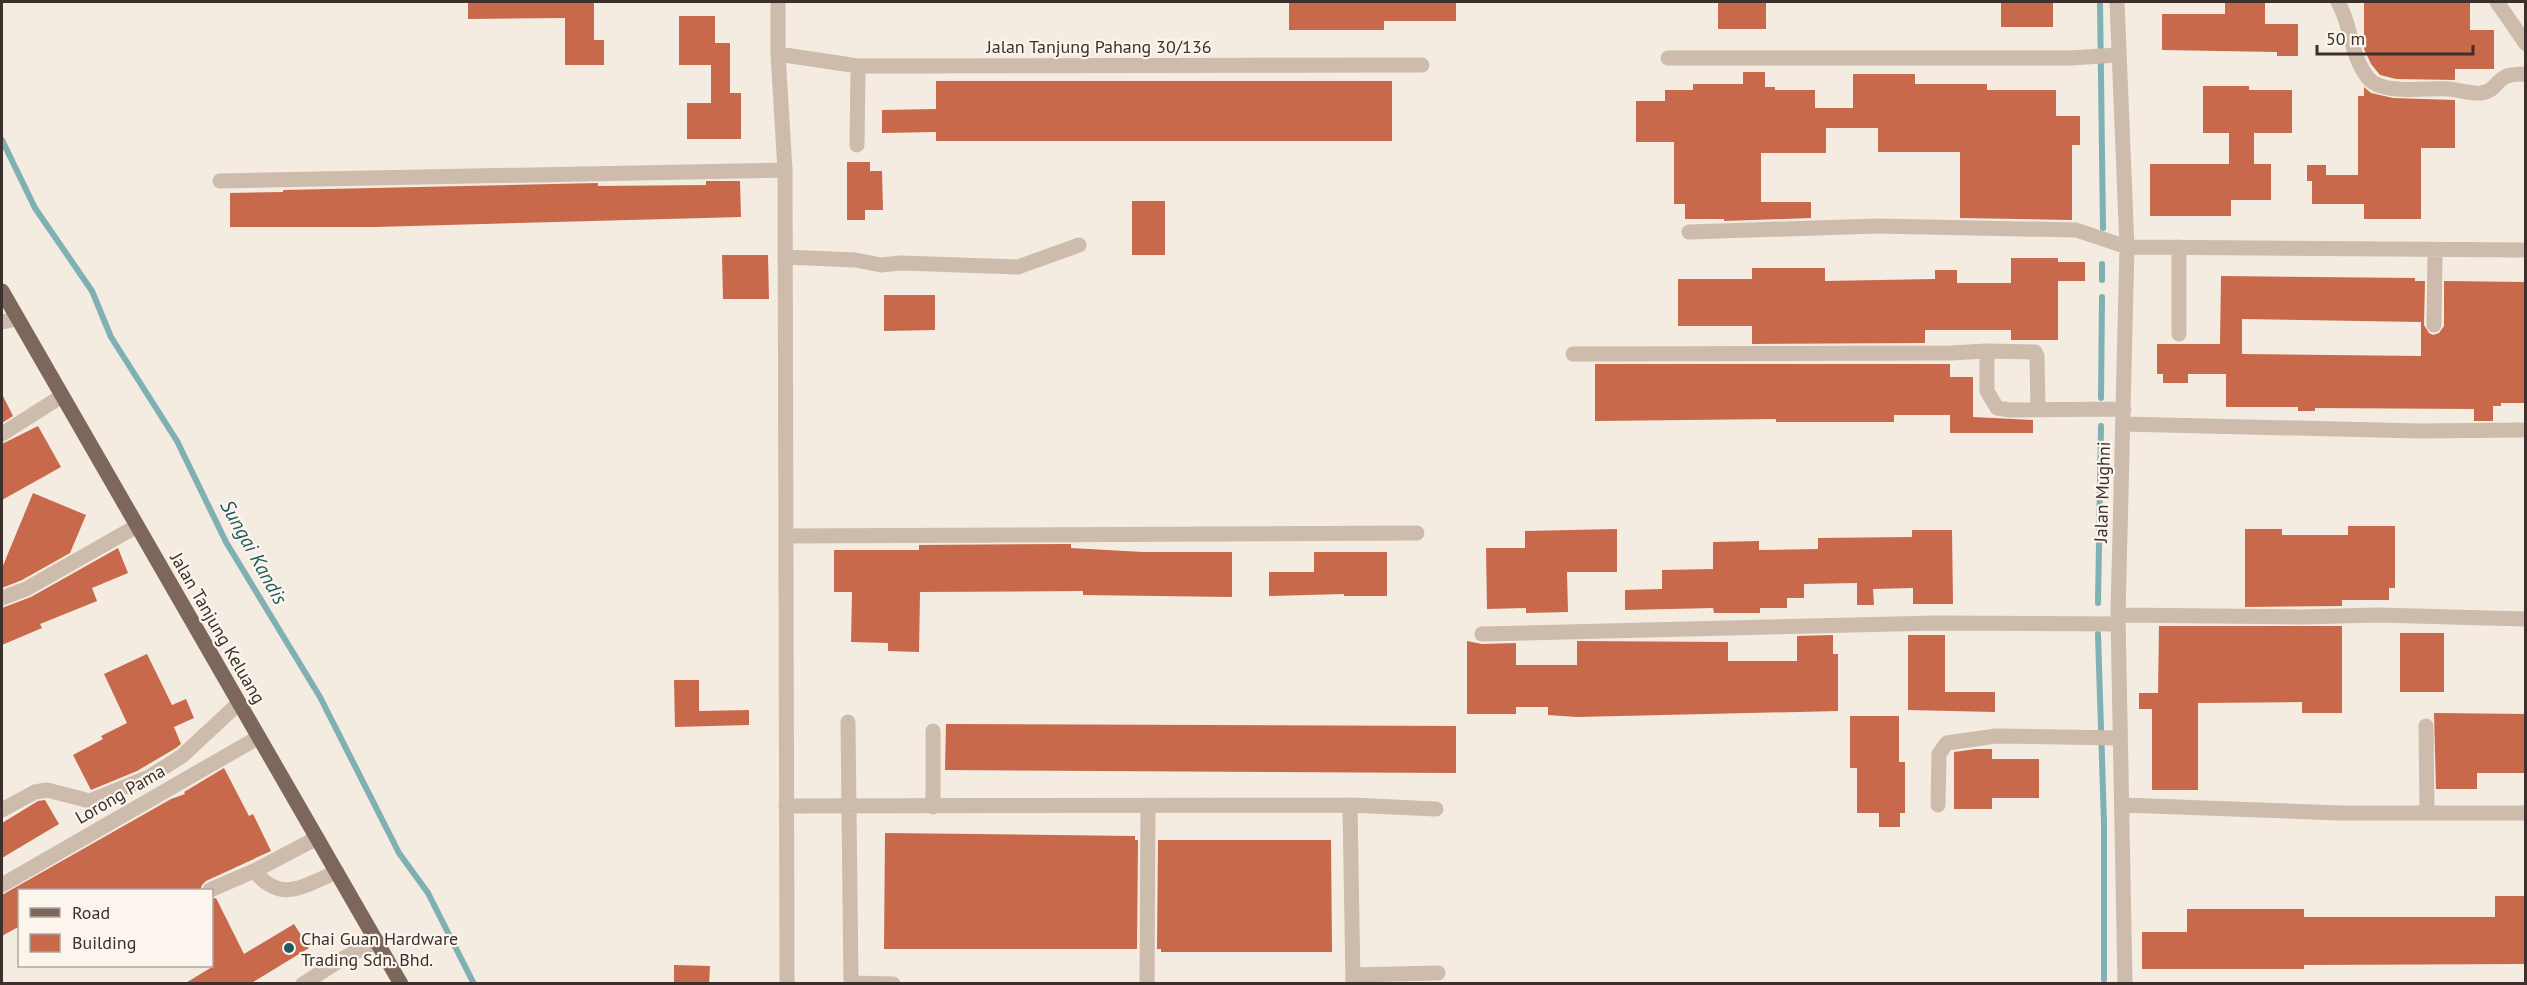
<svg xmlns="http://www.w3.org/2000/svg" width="2527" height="985" viewBox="0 0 2527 985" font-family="'PT Sans',sans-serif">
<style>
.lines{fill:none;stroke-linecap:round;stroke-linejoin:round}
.stream{stroke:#7fb0b2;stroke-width:6}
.building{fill:#c8694b;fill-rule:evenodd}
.minor{stroke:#cdbbac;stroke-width:15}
.major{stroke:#7d675c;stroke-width:15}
.poi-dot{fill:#1f5a5e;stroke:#fbf5ee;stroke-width:2}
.labels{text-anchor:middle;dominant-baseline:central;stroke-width:4.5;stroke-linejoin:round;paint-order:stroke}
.street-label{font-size:18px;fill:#3b302b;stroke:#fbf5ee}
.poi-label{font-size:18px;fill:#3b302b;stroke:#fbf5ee;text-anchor:start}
.water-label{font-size:20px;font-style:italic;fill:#1f5a5e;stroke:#fbf5ee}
</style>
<rect width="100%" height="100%" fill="#f4ebe1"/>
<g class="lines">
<path class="stream" d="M2100 2 2103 228
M2 140 35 208 92 291 111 337 177 441 226 542 320 697 399 853 428 893 474 984
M2102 264V280
M2101 398 2102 297
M2098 603 2101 426
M2098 634 2104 823V980"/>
</g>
<path class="building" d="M468 2H594V40H604V65H565V18L468 19Z
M1289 2H1456V21H1384V30H1289Z
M1718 2H1766V29H1718Z
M2001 2H2053V27H2001Z
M2225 2H2265V24H2298V56H2277V52L2162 50V14H2225Z
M2364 2H2470V30H2494V69H2455V80L2396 79 2380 75 2371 64 2364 49Z
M679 16H715V43H730V93H741V139H687V103H711V65H679Z
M1743 72H1765V87H1775V90H1815V108H1853V74H1915V84H1987V90H2056V116H2080V145H2072V220L1960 218V152H1878V128H1826V153H1761V202H1811V218L1724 221V219H1685V204H1674V142H1636V101H1665V90H1693V84H1743Z
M936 81H1392V141H936V132L882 133V110L936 109Z
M2203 86H2249V90H2292V133H2254V164H2271V200H2231V216H2150V164H2229V133H2203Z
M2364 87 2371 93 2393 98 2455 100V148H2421V219H2364V204H2312V181H2307V165H2326V175H2358V96H2364Z
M847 162H870V171H882L883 210H865V220H847Z
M706 181H740L741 217 375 227H230V193L283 192V190L598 183V186L706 185Z
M1132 201H1165V255H1132Z
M722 255H768L769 299H723Z
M2011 258H2058V262H2085V281H2058V340H2011V330H1925V343L1752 344V326H1678V279H1752V268H1825V281L1935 279V270H1957V283H2011Z
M2221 276 2415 278V281H2425L2424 325 2429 333 2433 335 2439 333 2444 326V281L2526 282V403H2501V406H2493V421H2474V409L2315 408V411H2298V407H2226V374H2188V383H2163V374H2157V344H2220ZM2242 319 2421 322V356L2242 354Z
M884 295H935V330L884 331Z
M1595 364H1950V377H1973V417L2033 420V433H1950V415H1894V422H1776V419L1595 421Z
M2 394 13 416 2 423Z
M38 426 61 467 2 500V444Z
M33 493 86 515 70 553 22 580 2 588V568Z
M2348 526H2395V588H2389V600H2342V606L2245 607V529H2282V535H2348Z
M1617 529V572H1567L1568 612 1526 613V608L1487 609 1486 548H1525V531Z
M1912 530H1952L1953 604H1913V588L1873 589 1874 605H1857V583L1804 584V598H1787V608H1760V613H1714L1713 608 1625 610V590L1662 589V570L1713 569V542L1759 541V550L1818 549V538L1912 537Z
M1071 544V548L1143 552H1232V597L1083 595V591L920 592 919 652 888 651V643L851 642 852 592H834V550H919V545Z
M118 548 128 573 92 588 97 601 40 624 42 628 2 645V608L31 597Z
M1314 552H1387V596H1344V594L1269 596V572H1314Z
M2159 626H2342V713H2302V702L2198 703V790H2152V709H2139V693H2158Z
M2400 633H2444V692H2400Z
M1833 635V654H1838V711L1577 717 1548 715V707H1516V714H1467V641L1482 644 1516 643V665H1577V641L1728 642V661H1797V636Z
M1908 635H1945V692H1995V712L1908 710Z
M147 654 172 705 186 699 194 718 174 727 181 744 176 748 137 771 91 790 73 755 103 739 101 736 127 723 104 674Z
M674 680H699V711L749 710V725L675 727Z
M2434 713 2526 714V773H2477V789H2436Z
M1850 716H1899V762H1905V813H1900V827H1879V813H1857V768H1850Z
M946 724 1456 726V773L945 770Z
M1976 749H1992V759H2039V798H1992V809H1954V752Z
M224 768 249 816 253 814 271 851 206 881 202 885 200 891H20V926L2 936V895L171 799 185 794 184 792Z
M45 800 59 824 2 858V823L38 801Z
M885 833 1135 836V840H1138L1137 949H884Z
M1158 840H1331L1332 952H1161V949H1157Z
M2495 896H2526V964L2304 965V969H2142V932H2187V909H2304V917H2495Z
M216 898 244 954 294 924 309 948 250 984H184L212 967V899Z
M674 965 710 966 709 984H674Z"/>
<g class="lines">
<path class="minor" d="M778 2V54L785 170 787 984
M2117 2 2127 247 2118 615 2125 984
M2338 2C2352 26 2350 55 2368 78 2383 96 2428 87 2449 89 2459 90 2471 94 2481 93 2496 91 2496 80 2507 76 2512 74 2520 74 2526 74
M2497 2 2526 44
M778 54 858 66 1422 65
M1668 58H2070L2118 55
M857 145 858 66
M220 181 785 170
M1689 232 1877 226 2076 230 2127 247 2526 250
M2179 247V334
M785 257 855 260 881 265 901 263 1018 267 1079 245
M2 322 17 319
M2434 325 2435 251
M1573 354 1950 353 1987 351
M2038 409 2037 356 2035 352 1987 351V391L1997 408 2010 410 2124 409
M2123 424 2419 431 2526 430
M2 434 62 396
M786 536 1417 533
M2 598 26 589 137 526
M2118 615 2301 617 2378 615 2526 619
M1482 634 1936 623 2118 624
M848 722 851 984
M2426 726 2427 813
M933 731V807
M1350 805 1353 984
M1938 805 1939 754 1947 743 1996 736 2120 738
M2122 805 2339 813H2526
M786 806 1350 805 1436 809
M2 810 35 792 47 790 90 801 149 777 182 756 239 703
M317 838 254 871C282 904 302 886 337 872
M2 885 259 737
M210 890 254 871
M1353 975 1438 973
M851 983 893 984
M303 984 342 959 377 941
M1147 984 1148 807"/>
<path class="major" d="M2 291 401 984"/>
</g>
<circle class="poi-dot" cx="289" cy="948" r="6"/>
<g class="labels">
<g class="street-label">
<text x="1099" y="46">Jalan Tanjung Pahang 30/136</text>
<text transform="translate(2102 492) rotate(-88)">Jalan Mughni</text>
<text transform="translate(218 628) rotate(60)">Jalan Tanjung Keluang</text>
<text transform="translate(120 794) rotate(-30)">Lorong Pama</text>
</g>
<g class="poi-label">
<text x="301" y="938">Chai Guan Hardware<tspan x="301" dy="21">Trading Sdn. Bhd.</tspan></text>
</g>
<g class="water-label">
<text transform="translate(254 552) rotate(61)">Sungai Kandis</text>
</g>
</g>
<rect width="2527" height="985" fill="none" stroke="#3b302b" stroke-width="6"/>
<rect x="18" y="889" width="195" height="78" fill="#fbf5ee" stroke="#aea6a0" stroke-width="1.5"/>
<rect x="30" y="908" width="30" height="9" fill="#7d675c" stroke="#aea6a0" stroke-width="1.5"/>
<text x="72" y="919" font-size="18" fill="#3b302b">Road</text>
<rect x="30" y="934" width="30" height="18" fill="#c8694b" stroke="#aea6a0" stroke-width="1.5"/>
<text x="72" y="949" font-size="18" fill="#3b302b">Building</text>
<path d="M2317 45v9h156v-9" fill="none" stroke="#3b302b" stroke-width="3"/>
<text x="2326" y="45" font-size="18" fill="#3b302b" stroke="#fbf5ee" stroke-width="4.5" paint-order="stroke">50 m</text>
</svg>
